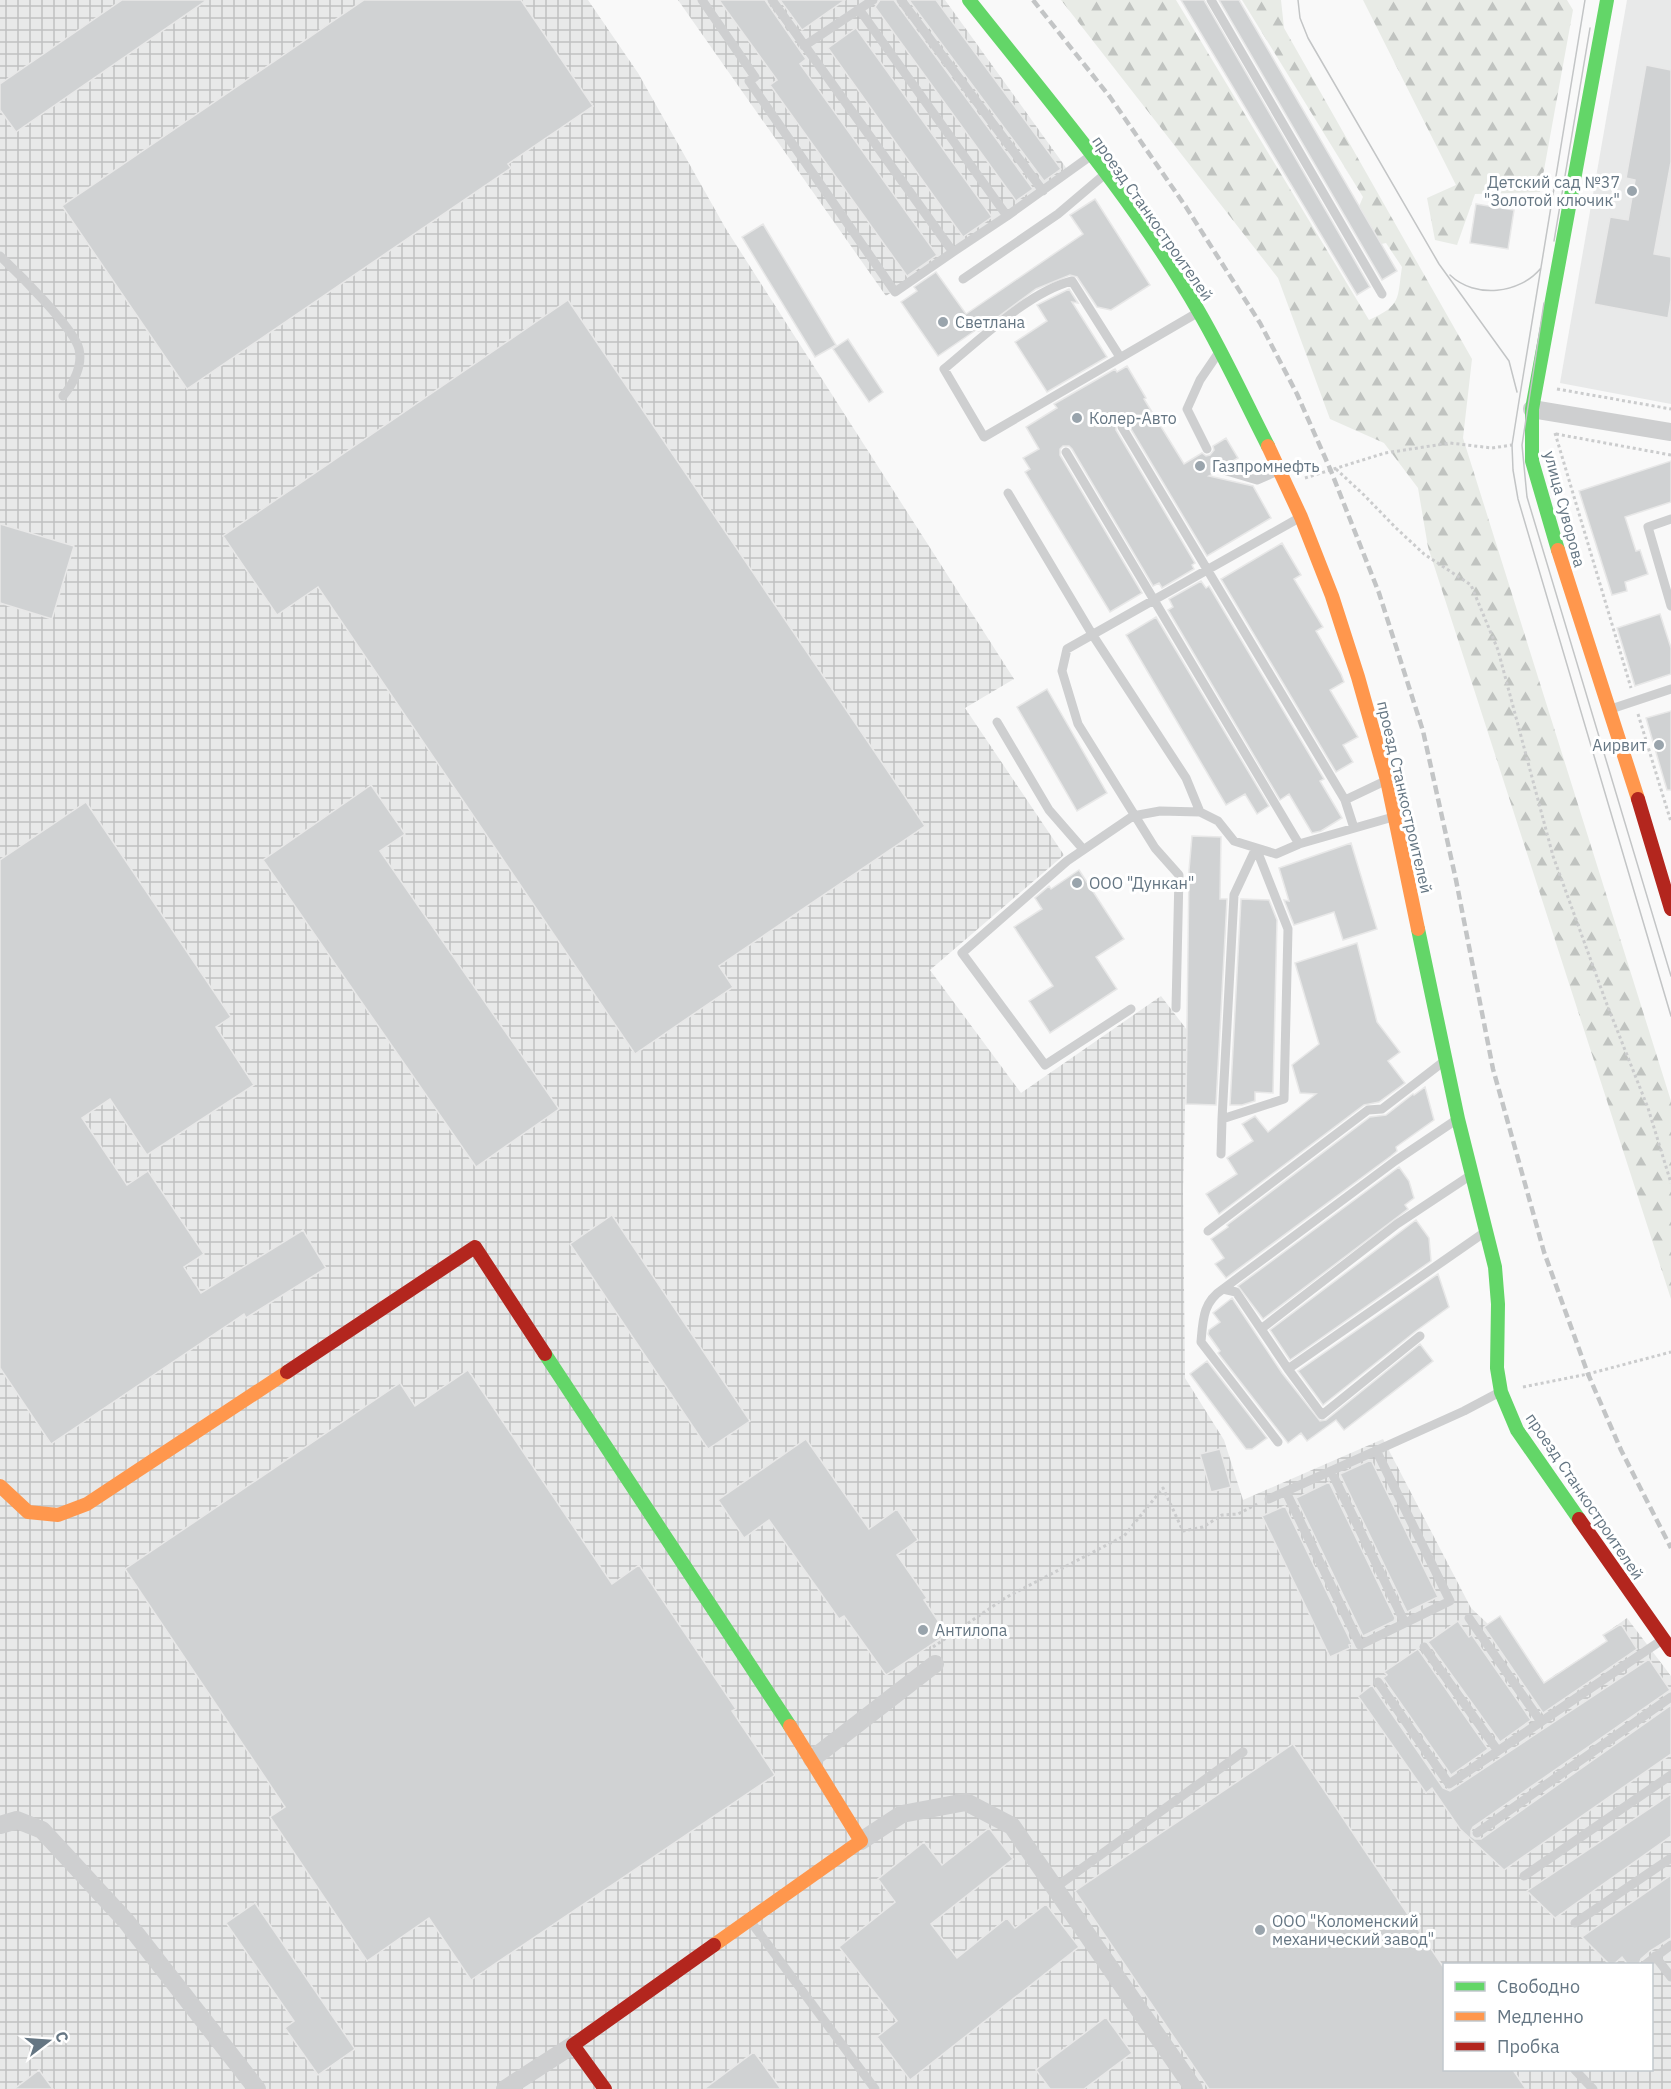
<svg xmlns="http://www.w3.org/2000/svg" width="1671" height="2089" viewBox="0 0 1671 2089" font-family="'IBM Plex Sans',sans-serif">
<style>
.built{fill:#e8e9e9}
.industrial{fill:url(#industrial-grid);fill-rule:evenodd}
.forest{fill:url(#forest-firs)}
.building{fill:#d0d2d3;stroke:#e8e8e8;stroke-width:1.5}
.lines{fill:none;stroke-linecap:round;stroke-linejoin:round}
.path{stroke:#cbcccd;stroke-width:3;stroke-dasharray:3 3;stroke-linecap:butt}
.lane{stroke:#cecfd0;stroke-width:9}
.street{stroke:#cecfd0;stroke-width:18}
.fast{stroke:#63d668;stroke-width:14}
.slow{stroke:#ff974d;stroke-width:14}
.jam{stroke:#b3261e;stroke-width:14}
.tram{stroke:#c3c5c6;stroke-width:1.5}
.rail{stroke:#c3c5c6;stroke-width:4.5;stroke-dasharray:9 4.5;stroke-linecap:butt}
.poi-dot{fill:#99a4ac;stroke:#fff;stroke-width:2}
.labels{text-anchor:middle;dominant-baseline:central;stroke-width:6;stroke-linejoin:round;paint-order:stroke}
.poi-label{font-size:16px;fill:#657683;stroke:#fff;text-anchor:start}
.street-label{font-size:16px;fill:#657683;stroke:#fff}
</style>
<defs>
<pattern id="industrial-grid" width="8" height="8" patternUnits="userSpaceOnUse" patternTransform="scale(1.5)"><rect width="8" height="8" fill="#e8e9e9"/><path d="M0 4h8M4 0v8" fill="none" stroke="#c0c1c2"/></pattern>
<pattern id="forest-firs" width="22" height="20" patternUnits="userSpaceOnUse" patternTransform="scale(1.5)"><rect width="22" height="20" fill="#e8ebe6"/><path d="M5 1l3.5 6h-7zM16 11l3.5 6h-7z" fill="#c0c3c0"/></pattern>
</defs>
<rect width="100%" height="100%" fill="#f9f9f9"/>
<path class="built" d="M1627 0H1671V404L1560 383Z"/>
<path class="industrial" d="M0 0H588L638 73 726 229 1014 679 965 708 1064 855 930 970 1021 1093 1161 996 1187 1030 1183 1190 1185 1378 1224 1440 1243 1500 1383 1439 1471 1608 1488 1624 1500 1616 1544 1682 1607 1641 1603 1635 1627 1618 1671 1676V2089H0ZM1444 1964H1652V2070H1444Z
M678 0H945L1067 169 886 296Z"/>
<path class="forest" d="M1061 0H1176L1369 320C1402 305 1397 299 1402 267L1386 243 1372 246 1355 216 1363 197 1242 0H1281L1284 28 1472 359 1463 438 1671 1101V1299L1428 547 1418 488 1384 443 1330 419 1278 278Z
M1363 0H1567L1573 10 1540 192 1475 194 1457 245 1435 240 1427 198 1456 185Z"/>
<path class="building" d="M122 0H207L16 132 0 110V84Z
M364 0H521L593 106 508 164 511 168 187 389 62 206Z
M719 0H765L806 59 800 64 937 255 907 276 770 85 777 80Z
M780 0H845L802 30Z
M880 0H894L1033 189 1016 201 875 7Z
M909 0H936L1061 169 1044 181Z
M1181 0H1204L1370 287 1357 295Z
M1219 0H1239L1397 271 1382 280Z
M856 28 992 217 963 237 828 48Z
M1646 65 1671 70V162L1654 254 1671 257V300L1668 318 1594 304 1610 217 1628 220 1635 180 1626 178Z
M1095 199 1150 285 1111 310 1097 307 1077 277 1070 275 1036 289 979 331 976 330 938 356 901 302 917 291 914 287 936 272 966 314 1083 234 1070 215Z
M1476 204 1514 210 1508 249 1470 243Z
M763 224 836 345 815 357 742 237Z
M1069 289 1078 303 1072 302 1107 357 1047 392 1015 342 1047 321 1037 305Z
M568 300 925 826 719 966 733 987 635 1054 318 587 277 615 223 536Z
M848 339 883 392 869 402 833 349Z
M1127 366 1146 398 1144 399 1184 464 1202 453 1206 456 1210 455 1214 450 1213 446 1226 438 1238 458 1228 464 1221 462 1216 464 1213 468 1215 473 1209 476 1253 486 1271 518 1207 556 1128 424 1125 421H1119L1116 424V430L1195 563 1192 565 1194 569 1162 588 1159 583 1153 586 1072 449 1069 446H1063L1060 449V455L1142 593 1110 612 1025 472 1030 469 1023 458 1039 449 1026 427 1057 408 1054 404 1115 369 1117 372Z
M1671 461V502L1625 517 1636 551 1640 550 1648 574 1625 582 1627 591 1612 595 1579 491Z
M0 524 74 546 52 619 0 603Z
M1282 543 1301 575 1294 579 1323 627 1316 631 1341 674 1344 682 1330 690 1358 737 1343 745 1353 762 1336 772 1221 579Z
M1201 581 1206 588 1209 586 1324 779 1320 781 1342 818 1321 831 1312 833 1289 794 1280 800 1168 610 1173 607 1169 599Z
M1660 614 1671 648V674L1635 686 1617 628Z
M1156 617 1269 806 1257 814 1245 794 1226 805 1126 635Z
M1047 689 1107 793 1077 811 1017 707Z
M1671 711V790H1667L1646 718Z
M371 785 405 834 380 851 559 1109 476 1167 263 860Z
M86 802 231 1017 216 1027 254 1085 147 1155 110 1099 82 1118 127 1185 148 1171 204 1254 184 1267 201 1293 303 1230 326 1268 246 1318 244 1314 51 1444 0 1368V860Z
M1192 836 1221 837 1220 899H1227L1216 1105 1186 1104 1189 870Z
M1351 843 1377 929 1343 940 1334 912 1294 925 1284 900 1289 901 1279 868Z
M1079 870 1124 939 1096 957 1117 989 1050 1033 1029 1001 1053 986 1014 927 1042 909 1035 898 1049 886 1051 889Z
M1241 899 1269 900 1277 920 1273 1093 1255 1092V1101L1242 1105H1230Z
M1357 943 1377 1022 1400 1052 1388 1061 1405 1083 1379 1102 1364 1105 1219 1214 1206 1194 1237 1174 1227 1158 1253 1141 1242 1124 1255 1116 1268 1132 1316 1094 1300 1093 1292 1065 1319 1044 1295 963Z
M1425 1087 1434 1120 1396 1147 1397 1151 1391 1156 1226 1278 1215 1264 1224 1258 1211 1239 1228 1227 1227 1225 1370 1117 1386 1115 1413 1094 1414 1095Z
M1399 1167 1409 1181 1414 1198 1405 1205 1408 1209 1263 1319 1238 1286Z
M612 1215 750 1421 708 1449 570 1244Z
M1416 1220 1429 1238 1431 1261 1290 1360 1270 1330Z
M1438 1274 1449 1307 1416 1331 1323 1405 1298 1371Z
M1232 1298 1282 1373 1320 1421 1326 1420 1420 1344 1433 1361 1344 1430 1336 1420 1307 1441 1301 1433 1288 1443 1218 1353 1220 1351 1208 1334 1209 1330 1220 1322 1213 1313Z
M1207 1361 1267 1438 1252 1449H1246L1190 1374Z
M468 1370 612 1584 639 1565 736 1709 732 1711 775 1775 471 1980 429 1918 367 1961 270 1817 285 1807 125 1569 400 1383 415 1406Z
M806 1439 869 1529 897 1509 918 1540 897 1555 927 1598 924 1600 947 1634 886 1675 844 1616 839 1619 769 1520 744 1538 718 1500Z
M1220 1449 1231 1487 1211 1492 1200 1454Z
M1371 1460 1438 1597 1407 1612 1340 1474Z
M1329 1482 1395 1618 1394 1621 1363 1636 1296 1498Z
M1285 1506 1352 1644 1349 1645 1350 1648 1330 1657 1262 1516Z
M1500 1616 1544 1683 1607 1641 1603 1635 1621 1624 1637 1649 1543 1713 1484 1627Z
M1458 1621 1469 1637 1472 1635 1531 1720 1500 1742 1428 1642Z
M1418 1649 1488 1749 1451 1775 1383 1678 1387 1675 1384 1672Z
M1649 1659 1670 1690 1473 1827 1471 1831V1836L1475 1839H1481L1671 1705V1754L1504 1870 1460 1829 1432 1788 1426 1793 1358 1696 1372 1685 1443 1788 1450 1791Z
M1293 1744 1444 1968V2070H1513L1526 2089H1209L1075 1891Z
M1671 1794V1836L1555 1918 1527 1891Z
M989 1828 1013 1859 931 1924 957 1958 1007 1918 1015 1928 1046 1904 1079 1947 910 2080 877 2037 897 2021 839 1947 895 1902 878 1879 924 1842 942 1865Z
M1671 1875V1938L1650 1951 1641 1959 1639 1965H1628L1622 1957 1613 1965H1610L1582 1937Z
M255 1903 355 2049 318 2075 285 2028 294 2021 226 1923Z
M1106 2017 1132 2053 1084 2089H1050L1036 2070Z
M754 2052 781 2089H704Z
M39 2070 53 2089H14Z"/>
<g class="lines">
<path class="path" d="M1557 389 1671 409
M1555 433 1631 688
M1556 434 1671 455
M1336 469 1364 495 1396 528 1424 554 1471 585 1498 650 1553 856 1606 1002 1648 1108 1671 1183
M1305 478 1385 453 1450 443 1492 448 1512 445
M1638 714 1671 822
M1523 1387 1588 1374 1671 1352
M933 1647 1005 1598 1124 1536 1163 1488 1183 1531 1203 1527 1222 1515 1238 1514 1259 1503"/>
<path class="lane" d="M702 0 755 77 749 81 895 292 953 252
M772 0 953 252 1007 216 1089 157
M901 0 1043 191
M1211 0 1382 294
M859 9 1007 216
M804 46 873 0
M0 256C17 272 74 328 79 349 83 366 73 384 63 396
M963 279 1058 214 1104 175
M1120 357 1072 281C1030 291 978 341 944 369L984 437 1197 313
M1122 427 1345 800 1385 781
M1207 449 1187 409 1200 380 1217 355
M1066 452 1299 844
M1220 469 1257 480 1280 470
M1008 493 1092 634 1186 778 1200 812
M1671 519 1648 527 1671 606
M1611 709 1671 689
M997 722 1049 810 1083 849
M1345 800 1354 828
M1176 1008 1179 875 1155 848 1078 724 1062 671 1067 649 1299 518
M1131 1009 1045 1065 962 953 1067 861 1133 816 1160 811 1200 812 1218 821 1234 841 1276 854 1299 844 1393 817
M1222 1119 1234 895 1256 848
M1221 1154 1222 1119 1284 1099 1288 929 1256 848
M1208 1231 1368 1110 1382 1109 1443 1062
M1223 1289 1395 1161 1456 1120
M1261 1329 1397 1224 1471 1175
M1420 1336 1322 1415 1288 1369 1485 1232
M1278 1442 1201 1342C1203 1319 1203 1302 1223 1289L1236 1292 1288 1369
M1331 1471 1405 1623
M1286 1492 1360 1645 1450 1601 1376 1450
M1269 1499 1464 1411 1498 1393
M1469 1618 1541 1722
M1424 1647 1498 1751
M1378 1682 1449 1784 1662 1640
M1477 1833 1671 1697
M1524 1876 1671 1775
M1056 1887 1243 1752
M751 1922 875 2089
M1575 1923 1671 1858
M1655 1956 1671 1977
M1646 1964 1671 1945
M1575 2070 1593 2089"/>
<path class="street" d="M1532 409 1671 432
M812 1759 935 1664
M0 1825 17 1820 42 1830 126 1921 257 2089
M861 1841 902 1814 966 1802 1012 1826 1194 2089
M505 2089 573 2045"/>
<path class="fast" d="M969 0C1049 101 1135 200 1199 312 1224 355 1245 401 1268 446
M1558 550 1532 461V409L1607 0
M1418 929 1458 1119 1495 1267 1498 1304 1497 1368 1501 1392 1517 1430 1579 1519
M545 1354 790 1726"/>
<path class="slow" d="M1268 446 1301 517 1332 596 1358 677 1387 780 1418 929
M1558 550 1638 799
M0 1486 28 1512 58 1515 87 1504 287 1372
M714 1945 861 1841 790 1726"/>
<path class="jam" d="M1638 799 1671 909
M287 1372 475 1247 545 1354
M1579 1519 1671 1650
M605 2089 573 2045 714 1945"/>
<path class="tram" d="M1298 0 1300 18 1308 38 1439 264 1509 361 1517 392
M1585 0 1519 401 1512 445 1513 470 1518 499 1671 1016
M1554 241 1590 28
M1450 275C1475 299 1520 294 1541 268
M1544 303 1522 445 1527 497 1671 976"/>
<path class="rail" d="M1033 0 1110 97 1186 207 1260 323 1297 394 1331 471 1379 593 1423 731 1456 880 1493 1069 1544 1252 1588 1374 1621 1450 1671 1548"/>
</g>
<g class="poi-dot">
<circle cx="1632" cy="191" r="6"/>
<circle cx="943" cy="322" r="6"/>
<circle cx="1077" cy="418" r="6"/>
<circle cx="1200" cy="466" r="6"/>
<circle cx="1659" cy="745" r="6"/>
<circle cx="1077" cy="883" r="6"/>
<circle cx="923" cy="1630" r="6"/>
<circle cx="1260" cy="1930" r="6"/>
</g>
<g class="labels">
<g class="poi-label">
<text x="1620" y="182" text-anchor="end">Детский сад №37<tspan x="1620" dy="18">"Золотой ключик"</tspan></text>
<text x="955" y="322">Светлана</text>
<text x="1089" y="418">Колер-Авто</text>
<text x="1212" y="466">Газпромнефть</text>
<text x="1647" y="745" text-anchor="end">Аирвит</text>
<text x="1089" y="883">ООО "Дункан"</text>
<text x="935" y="1630">Aнтилопа</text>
<text x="1272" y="1921">ООО "Коломенский<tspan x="1272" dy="18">механический завод"</tspan></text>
</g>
<g class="street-label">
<text transform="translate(1153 218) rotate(55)">проезд Станкостроителей</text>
<text transform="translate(1565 509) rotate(75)">улица Суворова</text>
<text transform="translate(1405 797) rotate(77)">проезд Станкостроителей</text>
<text transform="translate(1585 1496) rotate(56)">проезд Станкостроителей</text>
</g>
</g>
<rect x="1443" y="1963" width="210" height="108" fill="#ffffff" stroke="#c1c8cd" stroke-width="1.5"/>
<rect x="1455" y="1982" width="30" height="9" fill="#63d668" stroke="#c1c8cd" stroke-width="1.5"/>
<text x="1497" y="1993" font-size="18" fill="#657683">Свободно</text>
<rect x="1455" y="2012" width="30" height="9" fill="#ff974d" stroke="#c1c8cd" stroke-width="1.5"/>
<text x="1497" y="2023" font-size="18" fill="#657683">Медленно</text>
<rect x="1455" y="2042" width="30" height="9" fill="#b3261e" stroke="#c1c8cd" stroke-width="1.5"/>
<text x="1497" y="2053" font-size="18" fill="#657683">Пробка</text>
<g transform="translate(48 2041) rotate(73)" stroke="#ffffff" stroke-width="4.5" paint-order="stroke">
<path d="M0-4.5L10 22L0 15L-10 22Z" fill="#657683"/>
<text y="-9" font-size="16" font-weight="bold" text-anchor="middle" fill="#657683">С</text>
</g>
</svg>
